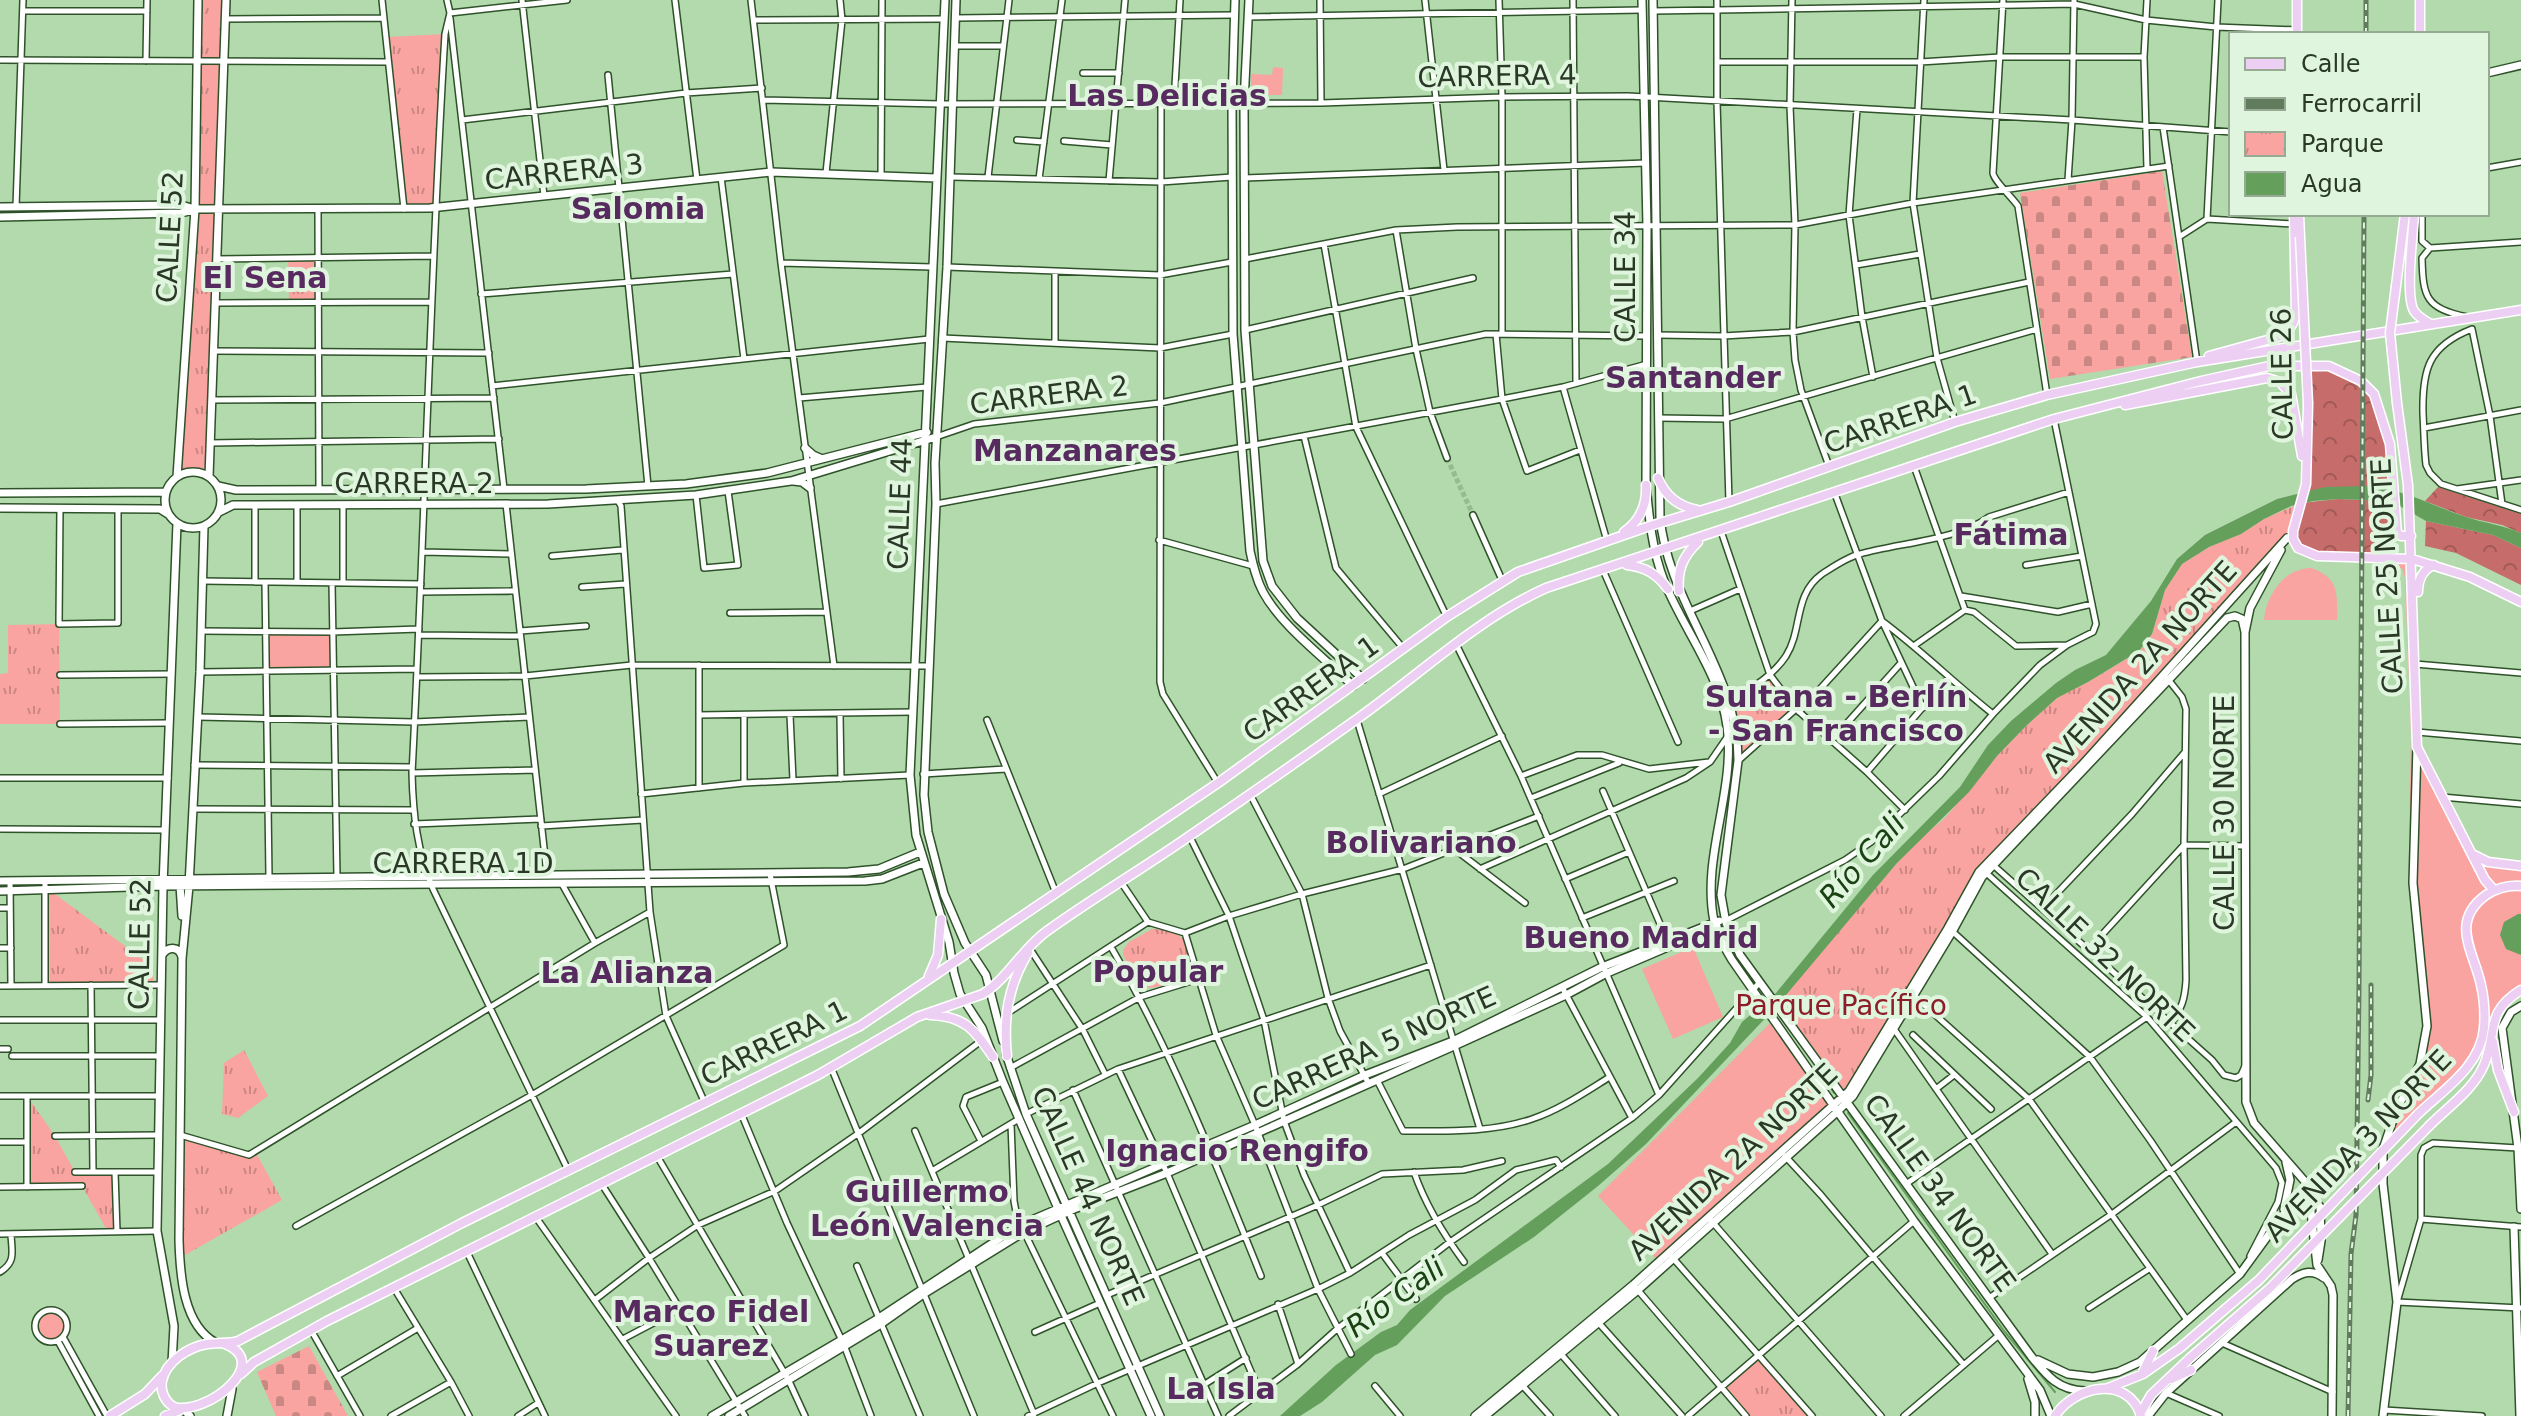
<svg xmlns="http://www.w3.org/2000/svg" width="2521" height="1416" viewBox="0 0 2521 1416" font-family="'DejaVu Sans',sans-serif">
<style>
.grass{fill:#f9a4a1}
.forest{fill:url(#forest-crowns)}
.cemetery{fill:url(#cemetery-stones)}
.park{fill:url(#park-tufts)}
.water{fill:#659f5c}
.lines{fill:none;stroke-linecap:round;stroke-linejoin:round}
.stream{stroke:#659f5c;stroke-width:2}
.street-tunnel{stroke:#97ba91;stroke-width:5;stroke-dasharray:5 2.5;stroke-linecap:butt}
.street-casing{stroke:#2f522a;stroke-width:8}
.secondary-casing{stroke:#2f522a;stroke-width:10}
.primary-casing{stroke:#fff;stroke-width:11}
.street{stroke:#fff;stroke-width:5}
.secondary{stroke:#fff;stroke-width:7}
.primary{stroke:#eecff4;stroke-width:8}
.rail-casing{stroke:#617b5d;stroke-width:5}
.rail{stroke:#e0f5dd;stroke-width:2;stroke-dasharray:6;stroke-linecap:butt}
.primary-bridge-casing{stroke:#fff;stroke-width:11;stroke-linecap:butt}
.primary-bridge{stroke:#eecff4;stroke-width:8}
.labels{text-anchor:middle;dominant-baseline:central;stroke-width:8;stroke-linejoin:round;paint-order:stroke}
.street-label{font-size:28px;fill:#293926;stroke:#e0f5dd}
.park-label{font-size:28px;fill:#8c1e29;stroke:#e0f5dd}
.neighbourhood-label{font-size:30px;font-weight:bold;fill:#572b5f;stroke:#e0f5dd}
.water-label{font-size:30px;font-style:italic;fill:#194113;stroke:#e0f5dd}
</style>
<defs>
<pattern id="forest-crowns" width="20" height="18" patternUnits="userSpaceOnUse" patternTransform="scale(2)"><rect width="20" height="18" fill="#c66c6b"/><path d="M2 6a3 3 0 1 1 6 0M12 15a3 3 0 1 1 6 0" fill="none" stroke="#a15a58"/></pattern>
<pattern id="cemetery-stones" width="16" height="16" patternUnits="userSpaceOnUse" patternTransform="scale(2)"><rect width="16" height="16" fill="#f9a4a1"/><path d="M2 7V4a2 2 0 0 1 4 0v3zM10 15v-3a2 2 0 0 1 4 0v3z" fill="#ca8783"/></pattern>
<pattern id="park-tufts" width="24" height="20" patternUnits="userSpaceOnUse" patternTransform="scale(2)"><rect width="24" height="20" fill="#f9a4a1"/><path d="M3 7l-1-3M5 7V3M7 7l1-3M15 17l-1-3M17 17v-4M19 17l1-3" fill="none" stroke="#ca8783"/></pattern>
</defs>
<rect width="100%" height="100%" fill="#b2daac"/>
<path class="grass" d="M1273 67 1283 68 1282 95H1251V74L1272 75Z
M2389 557 2412 559 2417 747 2472 854 2521 866V990L2507 999 2487 1019 2473 1060 2383 1149 2413 1079 2427 1026 2413 883 2412 818 2409 841 2411 736 2405 578 2403 570Z
M2311 568C2340 578 2337 594 2337 620H2264C2266 596 2284 568 2311 568Z
M266 630 333 632 334 670 267 671Z
M1693 947 1723 1017 1673 1039 1642 969Z
M1774 1019 1834 1107 1659 1262 1598 1196Z
M48 1311C65 1311 70 1323 63 1337L107 1416H99L58 1341H46L37 1333C34 1322 38 1315 48 1311Z"/>
<path class="forest" d="M2316 365 2367 385 2385 424 2392 490 2305 492 2307 366Z
M2438 487 2521 514V533L2502 525 2466 517 2425 501Z
M2338 499 2391 501 2394 532 2389 557 2310 555 2293 539 2301 503Z
M2426 521 2493 535 2521 548V585L2456 553 2425 546Z"/>
<path class="cemetery" d="M2162 171 2192 357 2050 379 2020 193Z
M309 1346 348 1416H276L257 1372Z"/>
<path class="park" d="M198 0H226L209 477 196 472 177 477 195 209Z
M445 34 434 208 404 209 387 37Z
M288 258H319V301L289 302Z
M2301 503 2293 531 1979 872 1844 1096 1777 1005 1897 863 1919 839 1944 819 1997 756 2026 726 2057 698 2088 682 2140 651 2152 634 2165 590 2182 564 2209 547 2241 534 2264 519Z
M59 624 60 724H0V674L8 673V625Z
M1770 675 1796 709 1738 761 1729 702Z
M49 894H55L153 967V982H50Z
M1152 929C1181 929 1192 942 1193 970 1188 979 1180 980 1171 983 1136 995 1139 983 1123 955V950L1129 942Z
M244 1050 268 1096 238 1118 222 1114 224 1063Z
M27 1096 55 1136 75 1172H115L117 1232H108L82 1186 27 1187Z
M180 1135 249 1154 255 1151 282 1200 185 1255 180 1256Z
M1759 1355 1812 1416H1746L1721 1387Z"/>
<path class="water" d="M2368 486C2403 489 2433 506 2466 517 2484 523 2503 525 2521 533V548L2493 535 2426 521 2391 501 2338 499 2313 501 2291 506 2264 519 2241 534 2209 547 2182 564 2165 590 2152 634 2139 651 2088 682 2057 698 2026 726 1997 756 1969 792 1897 863 1775 1008 1646 1144 1598 1186 1534 1237 1445 1296 1397 1345 1375 1355 1322 1402 1300 1416H1280L1336 1365 1381 1332 1397 1325 1410 1310 1608 1164 1698 1078 1730 1043 1742 1022 1776 993 1873 875 1960 787 1988 745 2011 721 2056 683 2075 670 2106 655 2151 601 2177 559 2205 535 2277 499 2325 487Z
M2518 914H2521V955L2506 949 2500 935 2504 922Z"/>
<g class="lines">
<path class="stream" d="M1815 1064 1834 1093
M1848 1113 2004 1331 2055 1392"/>
<path class="street-tunnel" d="M1447 458 1473 515"/>
<defs>
<path id="street" d="M382 0 404 209
M447 0 450 13 445 34C430 280 425 527 412 773 413 814 417 851 433 889L568 1170
M522 0 544 196
M675 0 697 180
M751 0 781 263 834 666
M1320 0 1321 103
M1425 0 1444 170
M1499 0 1502 97V334
M1573 0 1576 383
M1717 0V102L1729 502
M1792 0 1790 106 1795 225 1793 332 1795 360 1801 390 1829 466
M1924 0 1913 203 1937 358 1955 422
M2003 0 1993 173C1994 181 2011 196 2018 206L2047 395
M2147 0 2144 57 2147 169
M23 11H147
M1653 11 2074 4 2146 20 2216 27 2297 30
M450 13 567 0
M1248 17 1642 10
M450 18 504 489
M955 18 1234 15
M225 19 384 18
M754 20 944 19
M954 46H1003
M0 60 388 62
M146 61 147 0
M1718 62H1920L2000 57H2144
M1083 73H1119
M608 75 648 486
M763 100 940 104 1321 103 1502 97 1628 96 2072 120 2231 132
M1174 103 1180 0
M1161 104 1160 682 1163 694 1218 783
M1857 109 1849 215 1862 317 1873 377
M462 120 686 93 762 88
M2163 127 2197 362
M1017 140 1044 142
M1064 141 1112 145
M2487 168 2521 162
M826 173 842 20 840 0
M881 175 882 0
M721 177 744 359
M950 177 1161 182 1232 177
M988 177 1009 0
M1244 178 1646 163
M1039 179 1062 0
M2068 180 2072 120 2074 0
M1109 181 1125 0
M16 207 23 0
M318 210 319 490
M2422 214V241L2430 248 2521 242
M2207 219 2218 0
M1396 230 1416 349 1430 412 1447 458
M2179 237 2207 219 2293 224
M1324 244 1356 427 1444 611 1448 616
M2430 248 2422 258C2423 298 2426 308 2467 317
M217 259 433 256
M1245 259 1396 230 1457 227 1795 225 1913 203 2169 166
M781 263 932 267
M1856 265 1920 254
M947 267 1160 275 1232 262
M1055 271V343
M481 294 733 274
M215 303 431 302
M1245 330 1473 278
M1496 334 1502 399 1527 471 1580 450
M1657 335 1723 336 1793 332 2029 282
M942 338 1160 348 1233 334
M214 351 489 353
M492 386 929 339
M1563 387 1607 541
M799 398 927 387
M212 400 494 398
M1659 418 1725 419 2037 329
M2424 428 2521 410
M1304 436 1336 568 1403 648
M936 437 974 424 1160 403 1486 334 1647 336
M210 443 499 439
M1914 466 1965 610
M2457 489 2521 480
M1835 494 1882 621 1923 708
M696 495 704 568 738 565 728 491
M618 501 621 506 650 912 666 1016 704 1101
M506 504 547 875
M936 504 1502 399 1563 387 1647 364
M2502 504 2490 416 2472 329C2428 346 2422 370 2423 414 2424 431 2424 448 2426 465L2430 473 2441 484 2521 510
M343 505V583
M297 506V582
M60 508 59 624 118 623V509
M1473 515 1502 580
M1721 531 1770 675 1796 709 1867 772 1905 810
M1159 540 1253 566
M423 552 511 554
M552 556 622 550
M2026 565 2082 556
M1603 570 1678 742
M202 581 421 584
M255 582V505
M265 582 269 877
M332 583 337 877
M582 587 625 584
M421 592 515 591
M1961 596 2058 612 2092 604
M1965 610 1974 612 2016 646 2067 645
M1690 611 1740 589
M730 613 827 612
M201 631 333 632 419 629
M520 631 586 626
M419 635 520 636
M1456 644 1521 776 1659 1095
M1915 645 1965 610
M2415 664 2521 673
M200 672 417 669
M60 675 171 674
M417 677 525 676 632 665 929 666
M2167 678 2182 697 2186 709 2184 845 2186 980C2185 998 2182 1009 2171 1023
M1729 702C1750 689 1772 677 1786 656 1803 629 1793 595 1822 574 1833 567 1847 557 1860 554 1898 543 1958 540 1989 517L2069 492
M1799 712 1882 621C1921 650 1955 684 1993 714
M840 714 841 779
M699 715 913 712
M790 715 793 780
M198 717 414 722 529 717
M987 720 1056 893
M1357 720 1480 1129
M60 724 169 723
M2417 732 2521 741
M1831 741 1901 663
M1738 761 1796 709
M194 765 412 767
M1867 772 1948 678
M412 773 535 770
M923 774 1006 769
M1521 776 1577 755H1602L1649 769 1709 762
M0 778H168
M744 783V715
M699 788V665
M1603 791 1667 940
M641 794 744 783 910 775
M1250 794 1302 894 1328 998 1340 1031 1369 1084
M1379 794 1502 736
M2442 797 2521 804
M1531 798 1619 763
M193 809 412 810
M414 824 541 819
M541 826 643 820
M0 829 165 830
M1190 837 1229 916 1264 1020 1284 1121 1304 1175 1350 1273
M1453 848 1525 903
M1992 864 2212 1060 2224 1075 2236 1078 2241 1075 2245 1066
M1480 869 1686 778 1710 762 1728 736
M1984 871 2147 1017 2276 1168 2282 1183 2278 1202 2250 1256
M1565 879 1629 852
M10 881 11 986
M1121 882 1148 922 1185 933
M562 884 595 943
M0 908H10
M2043 908 2132 814 2185 752
M1582 918 1674 881
M1725 921 1845 860 1871 842 1939 776 1993 714 2040 665 2067 645 2093 632 2096 624 2054 419
M1952 931 2090 1057 2150 1140 2240 1274 2241 1271
M1185 933 1216 1035 1255 1125 1318 1289 1351 1354
M1185 933 1229 916 1302 894 1403 869 1539 816
M1111 947C1172 1052 1216 1164 1261 1276
M0 948H11
M1030 949 1083 1030 1105 1074
M2089 949 2184 845 2246 846
M45 985V880
M91 985 93 1172
M0 986 161 985
M1562 987 1632 1118
M1912 994 2029 1099 2187 1320
M1006 1014 1148 922
M0 1020H160
M1894 1029 2052 1254
M1913 1035 1991 1109
M0 1049H8
M12 1056H160
M831 1067 974 1416
M1010 1068 1140 997 1198 979
M1118 1069 1167 1173 1260 1393
M1377 1080 1403 1131C1446 1131 1491 1133 1532 1119 1559 1110 1584 1093 1608 1078
M1936 1089 1954 1075
M1073 1090 1218 1416
M0 1096H159
M741 1113 787 1223 844 1345 871 1416
M1026 1114 1118 1069 1431 965
M1011 1124 1014 1201 1017 1217 1113 1416
M915 1131 1034 1414
M180 1135 249 1155 595 943 650 912
M55 1136 158 1135
M981 1141 963 1106 966 1097 1003 1082
M0 1142H27
M2518 1148 2433 1143 2424 1148 2421 1155V1219L2397 1302 2521 1308
M657 1156 788 1379 805 1416
M1785 1156 1821 1195 1964 1365
M932 1171 1019 1119
M75 1172H158
M115 1172 117 1232
M1414 1172C1425 1204 1444 1235 1464 1262
M601 1183 649 1258 745 1416
M1906 1184 2147 1017
M0 1187 82 1186
M27 1187V1096
M535 1216 676 1416
M1708 1217 1881 1416
M2421 1219 2521 1227
M296 1226 532 1095 784 945 770 874
M0 1234 157 1231
M467 1252 545 1416
M1382 1253 1416 1299
M1672 1257 1812 1416
M857 1266 920 1416
M0 1272C16 1262 12 1252 11 1235
M394 1288 451 1382 469 1416
M1636 1288 1746 1416
M1107 1295 1318 1205 1382 1174 1463 1170 1502 1161
M1989 1298 2112 1214 2236 1122
M596 1299 649 1258 698 1225 775 1191 859 1133 981 1041
M1278 1304 1298 1364
M2089 1308 2149 1269
M35 1326a16 16 0 1 1 32 0a16 16 0 1 1-32 0Z
M1597 1321 1682 1416
M311 1330 360 1416
M1035 1332 1100 1303
M63 1337 107 1416
M623 1339 680 1309
M58 1341 99 1416
M2222 1343 2333 1392
M1560 1353 1615 1416
M337 1376 418 1328
M1205 1384 1246 1358
M1521 1384 1550 1416
M1375 1386 1400 1416
M2166 1393 2219 1416
M2384 1410 2482 1416
M391 1416 451 1382
M518 1416 538 1403
M1028 1416 1098 1383 1318 1289 1350 1273 1409 1235 1475 1200 1516 1170 1556 1160 1561 1167
M1229 1416 1298 1364 1337 1329 1450 1242 1632 1118 1659 1095 1760 982
M1688 1416 1914 1221
M1904 1416 1999 1335"/>
<path id="secondary" d="M945 0 910 775 916 835 949 942 954 973 960 994 982 1028 1003 1082 1063 1220 1151 1416
M956 0 947 267 935 463 936 504 924 795 928 832 944 894 965 943 986 975 1003 1041
M1235 0 1232 103 1233 334 1250 551C1253 565 1256 579 1263 592 1282 627 1325 658 1353 686
M1249 0 1244 103 1245 330 1263 561 1272 586 1297 618 1363 679
M1642 0 1647 226 1646 485C1649 517 1652 550 1664 581 1683 629 1720 673 1727 726 1736 791 1701 857 1714 921 1717 935 1725 948 1732 960L1914 1221 2040 1390 2051 1416
M1653 0 1660 517C1668 604 1739 672 1738 761L1721 895 1726 923 1740 955 2031 1356C2047 1376 2058 1390 2085 1391
M2487 73 2521 65
M0 207 181 205 195 209 430 208 771 172 937 178
M0 217 181 213 193 210
M805 448 813 455 820 458
M165 500a28 28 0 1 1 56 0a28 28 0 1 1-56 0Z
M177 477 195 209 198 0
M209 477 226 0
M793 481 802 482 810 488
M218 486 236 490 586 489 686 484 767 473 927 432
M0 493 166 492
M0 508 160 509 168 514
M219 512 233 505 548 504 696 495 791 481 936 437
M204 526 200 672 189 886 182 959 179 1240C180 1275 183 1325 216 1343
M2281 550 2250 608 2245 632 2246 1102 2254 1123 2308 1185 2317 1265 2331 1286 2333 1295 2332 1416
M0 881 848 872 879 869 920 852
M180 885 182 916
M0 891 163 886 865 881 882 879 923 863
M162 955C168 946 179 946 182 957
M2521 1006 2511 1012 2502 1028 2518 1148 2521 1209
M1006 1054 1026 1114 1160 1416
M2311 1196 2320 1207 2321 1241 2318 1260
M2284 1209 2290 1180 2286 1162
M2514 1227 2520 1416
M2038 1360 2068 1374 2093 1377 2118 1372 2140 1362 2240 1274 2283 1215 2308 1185
M172 1363 174 1326 157 1231 163 886 177 523
M2028 1379 2035 1402V1416
M184 1410 190 1416
M227 1416 232 1389
M712 1416 879 1318 1020 1225 1255 1125 1365 1075 1453 1041 1602 967 1719 921
M729 1416 881 1324 925 1293 1024 1232 1074 1209 1167 1173 1454 1046 1566 995 1605 974 1717 926
M1475 1416 1633 1285 1849 1091 1948 928 1979 872 2081 766 2287 538
M1485 1416 1638 1290 1837 1112 1853 1096 1952 932 1982 877 2227 618 2235 616 2242 619 2245 632
M2148 1416 2166 1393 2292 1279C2303 1272 2313 1269 2324 1278
M2383 1416 2397 1302 2383 1184V1149L2396 1111 2420 1064 2427 1026 2413 883 2417 747"/>
<path id="primary" d="M2297 0V34
M2420 34V0
M2299 214 2300 237
M2414 214C2413 235 2405 295 2414 311 2418 317 2424 320 2429 323
M2396 286 2405 214
M2209 356 2278 337C2289 331 2293 326 2296 314L2294 214
M2397 403 2408 485 2417 747 2485 880 2494 890
M2308 404 2306 484 2293 531V539L2298 548 2317 556 2412 559 2470 577 2521 602
M2125 405 2267 378 2280 382 2291 394 2302 456
M1658 478C1665 496 1678 506 1697 510
M1624 532C1641 520 1647 504 1646 485
M1627 565C1645 567 1657 574 1668 589
M1679 591C1677 570 1683 556 1698 542
M2418 592C2418 580 2423 569 2434 565
M2472 854 2488 862 2521 866
M929 976 938 955 941 919
M930 1015C965 1016 975 1030 993 1057
M2493 1042 2498 1070 2514 1112
M1007 1056C1003 1019 1008 986 1028 953
M2418 1114C2443 1090 2481 1066 2484 1028 2485 1015 2484 998 2481 985 2474 952 2449 922 2486 895 2497 888 2508 885 2521 886
M2430 1125C2448 1107 2474 1089 2484 1065 2498 1032 2484 1013 2521 990
M222 1343C276 1361 207 1416 174 1407 165 1402 160 1391 162 1381 166 1361 189 1347 207 1344 218 1342 228 1344 238 1341L462 1223 860 1026 1218 783 1448 616 1518 572 1650 526 1729 502 1955 422 2047 395 2197 362 2521 310
M2143 1372 2153 1351
M241 1374 254 1362 327 1321 818 1075 917 1017 983 994C1008 978 1022 949 1047 931 1093 898 1142 869 1188 837 1245 798 1301 759 1357 719 1419 675 1477 619 1546 588L2054 419 2201 381 2269 366H2329L2361 381 2374 394 2390 444 2397 533 2401 536H2411
M2171 1379 2191 1370
M2108 1388 2143 1374 2180 1348
M2140 1414 2151 1395 2190 1358
M110 1416 145 1394 162 1376
M165 1416 180 1410
M2055 1416C2074 1386 2128 1374 2141 1416"/>
</defs>
<use href="#street" class="street-casing"/>
<use href="#secondary" class="secondary-casing"/>
<use href="#primary" class="primary-casing"/>
<use href="#street" class="street"/>
<use href="#secondary" class="secondary"/>
<use href="#primary" class="primary"/>
<defs>
<path id="rail" d="M2366 34V0
M2368 1100 2371 1075V985
M2348 1416 2351 1254 2356 1215 2359 987 2364 214"/>
</defs>
<use href="#rail" class="rail-casing"/>
<use href="#rail" class="rail"/>
<defs>
<path id="primary-bridge" d="M2300 237 2308 404
M2396 286 2390 333 2397 403
M2180 1348 2259 1280 2418 1114
M2190 1358 2269 1289 2430 1125"/>
</defs>
<use href="#primary-bridge" class="primary-bridge-casing"/>
<use href="#primary-bridge" class="primary-bridge"/>
</g>
<g class="labels">
<g class="street-label">
<text transform="translate(1497 76) rotate(-1)">CARRERA 4</text>
<text transform="translate(564 172) rotate(-6)">CARRERA 3</text>
<text transform="translate(170 237) rotate(-87)">CALLE 52</text>
<text transform="translate(1625 277) rotate(-90)">CALLE 34</text>
<text transform="translate(2282 374) rotate(-91)">CALLE 26</text>
<text transform="translate(1049 395) rotate(-7)">CARRERA 2</text>
<text transform="translate(1900 419) rotate(-19)">CARRERA 1</text>
<text x="414" y="483">CARRERA 2</text>
<text transform="translate(900 504) rotate(-88)">CALLE 44</text>
<text transform="translate(2387 576) rotate(-93)">CALLE 25 NORTE</text>
<text transform="translate(2140 667) rotate(-48)">AVENIDA 2A NORTE</text>
<text transform="translate(1311 689) rotate(-36)">CARRERA 1</text>
<text transform="translate(2224 813) rotate(-90)">CALLE 30 NORTE</text>
<text x="463" y="863">CARRERA 1D</text>
<text transform="translate(140 944) rotate(-89)">CALLE 52</text>
<text transform="translate(2105 955) rotate(44)">CALLE 32 NORTE</text>
<text transform="translate(774 1043) rotate(-26)">CARRERA 1</text>
<text transform="translate(1374 1048) rotate(-24)">CARRERA 5 NORTE</text>
<text transform="translate(2358 1146) rotate(-46)">AVENIDA 3 NORTE</text>
<text transform="translate(1733 1162) rotate(-43)">AVENIDA 2A NORTE</text>
<text transform="translate(1940 1193) rotate(54)">CALLE 34 NORTE</text>
<text transform="translate(1088 1196) rotate(66)">CALLE 44 NORTE</text>
</g>
<g class="park-label">
<text x="1841" y="1005">Parque Pacífico</text>
</g>
<g class="neighbourhood-label">
<text x="1167" y="95">Las Delicias</text>
<text x="638" y="208">Salomia</text>
<text x="265" y="277">El Sena</text>
<text x="1693" y="377">Santander</text>
<text x="1075" y="450">Manzanares</text>
<text x="2011" y="534">Fátima</text>
<text x="1836" y="696">Sultana - Berlín<tspan x="1836" dy="34">- San Francisco</tspan></text>
<text x="1421" y="842">Bolivariano</text>
<text x="1641" y="937">Bueno Madrid</text>
<text x="1158" y="971">Popular</text>
<text x="627" y="972">La Alianza</text>
<text x="1237" y="1150">Ignacio Rengifo</text>
<text x="927" y="1191">Guillermo<tspan x="927" dy="34">León Valencia</tspan></text>
<text x="711" y="1311">Marco Fidel<tspan x="711" dy="34">Suarez</tspan></text>
<text x="1221" y="1388">La Isla</text>
</g>
<g class="water-label">
<text transform="translate(1862 860) rotate(-49)">Río Cali</text>
<text transform="translate(1395 1297) rotate(-36)">Río Cali</text>
</g>
</g>
<rect x="2229" y="32" width="260" height="184" fill="#e0f5dd" stroke="#97aa94" stroke-width="2"/>
<rect x="2245" y="58" width="40" height="12" fill="#eecff4" stroke="#97aa94" stroke-width="2"/>
<text x="2301" y="72" font-size="24" fill="#293926">Calle</text>
<rect x="2245" y="98" width="40" height="12" fill="#617b5d" stroke="#97aa94" stroke-width="2"/>
<text x="2301" y="112" font-size="24" fill="#293926">Ferrocarril</text>
<rect x="2245" y="132" width="40" height="24" fill="url(#park-tufts)" stroke="#97aa94" stroke-width="2"/>
<text x="2301" y="152" font-size="24" fill="#293926">Parque</text>
<rect x="2245" y="172" width="40" height="24" fill="#659f5c" stroke="#97aa94" stroke-width="2"/>
<text x="2301" y="192" font-size="24" fill="#293926">Agua</text>
</svg>
